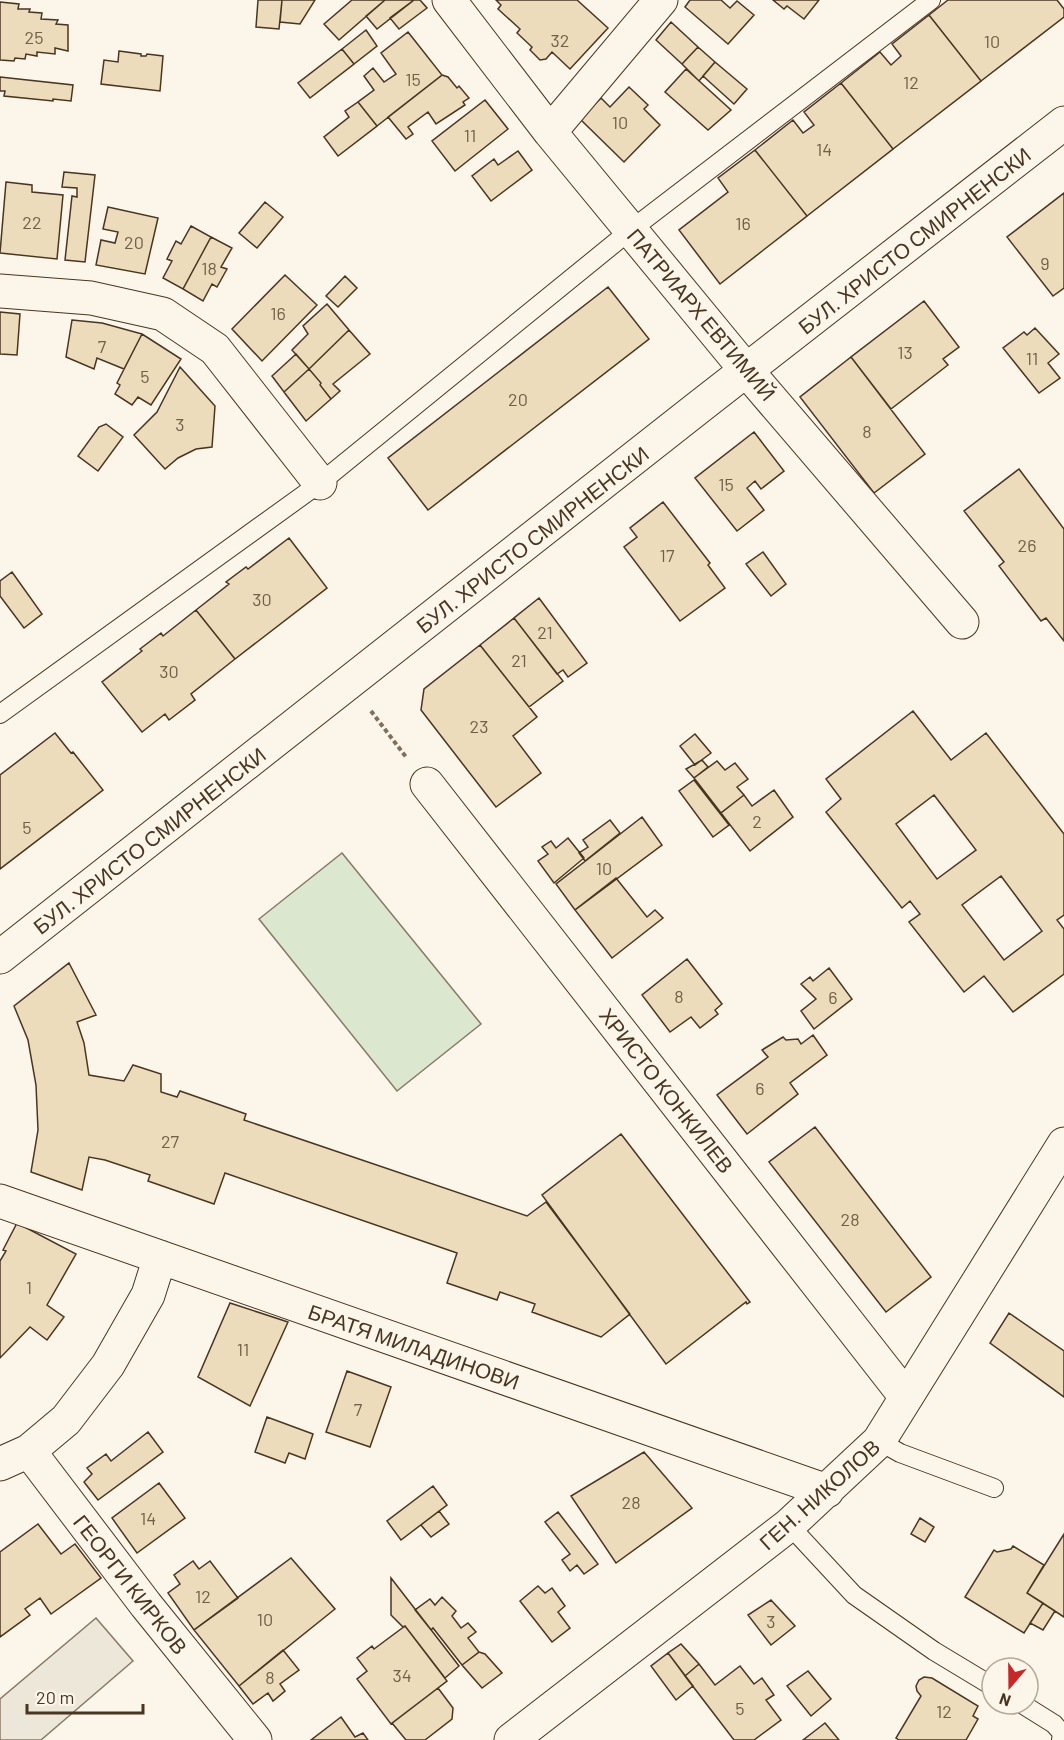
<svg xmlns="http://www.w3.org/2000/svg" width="1064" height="1740" viewBox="0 0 1064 1740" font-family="Barlow,sans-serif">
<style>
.green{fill:#dce7d0;stroke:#887966;stroke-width:1.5}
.parking{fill:#ede7d9;stroke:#887966;stroke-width:1.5}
.building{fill:#ecdcbc;stroke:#4a3520;stroke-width:1.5;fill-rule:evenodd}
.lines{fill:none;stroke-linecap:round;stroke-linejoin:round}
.service-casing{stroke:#4a3520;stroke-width:20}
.minor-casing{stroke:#4a3520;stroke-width:35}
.primary-casing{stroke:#4a3520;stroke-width:35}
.path{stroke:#7f6f5c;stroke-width:4;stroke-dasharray:4.5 3;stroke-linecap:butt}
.service{stroke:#fbf6e9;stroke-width:18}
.minor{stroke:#fbf6e9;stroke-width:33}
.primary{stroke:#fbf6e9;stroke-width:33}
.labels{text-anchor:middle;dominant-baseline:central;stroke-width:4.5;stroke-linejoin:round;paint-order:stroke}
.number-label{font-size:18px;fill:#725f47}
.street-label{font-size:21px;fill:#4a3520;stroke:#fbf6e9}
</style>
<rect width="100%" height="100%" fill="#fbf6e9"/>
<path class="green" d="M342 853 481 1024 397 1091 259 919Z"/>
<path class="parking" d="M96 1618 133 1661 41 1740H0V1699Z"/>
<path class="building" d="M258 0H282L279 29 256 27Z
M282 0H315L300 24 280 22Z
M352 0H385L339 40 324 24Z
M385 0H414L377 29 366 16Z
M414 0H420L427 8 399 29 390 18Z
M496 0H577L608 28 570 69 552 52 546 59 540 60 530 50 532 47 517 33 520 29 498 9 501 5Z
M690 0H721L730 8 737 1 754 15 728 44 685 7Z
M773 0H819L804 19 787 6 784 9Z
M948 0H1057L1064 9V17L981 81 929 15Z
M0 2 19 4 18 9H30L29 12 42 13 41 19 58 20 56 24 68 25V51L55 48V54L37 52V56L26 54 25 59 15 58 14 61 0 60Z
M929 15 981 81 893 149 841 83 880 52 891 65 901 56 892 44Z
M671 22 698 47 682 64 656 40Z
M366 30 377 46 354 64 342 49Z
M408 32 442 75 377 126 358 102 374 90 364 76 373 68 384 82 396 74 381 53Z
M698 47 715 62 699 81 682 64Z
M342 49 354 64 310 98 298 83Z
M119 51 141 54V56H146L147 54 163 56 160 91 101 84 104 60 118 62Z
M715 62 747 89 734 104 703 76Z
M686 69 731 110 708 130 665 92Z
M442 75 448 77 457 88 459 86 469 98 463 102 465 105 436 124 428 112 408 127 413 134 406 139 388 117Z
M0 77 73 85 71 101 53 99V101L4 96 5 91H0Z
M841 83 893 149 807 216 755 150 793 120 803 133 814 125 804 112Z
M629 87 648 105 644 109 660 125 624 162 580 119 601 98 610 107Z
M485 100 508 129 455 171 432 141Z
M358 102 377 126 338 156 324 137 349 117 345 111Z
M755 150 807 216 720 284 679 230 728 192 718 178Z
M518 151 532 170 491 201 472 176 494 159 498 165Z
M64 172 95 175 85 262 65 260 72 196 77 197V188L62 187Z
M6 182 32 185V192L63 195 57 259 0 253Z
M1064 193V288L1053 296 1007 237Z
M265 202 283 217 257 248 239 233Z
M108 207 158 218 145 274 96 265 101 240 115 243 118 232 103 229Z
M191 226 211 237 183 289 163 278 172 261 167 259 176 241 181 244Z
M211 237 232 248 221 267 227 269 217 287 212 284 203 301 183 289Z
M285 275 317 305 262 361 232 329Z
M345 276 357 288 338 307 326 296Z
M608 287 649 339 428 510 388 458Z
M924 301 959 347 943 359 948 365 891 409 851 357Z
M327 304 349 330 309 369 292 350 308 334 303 326Z
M0 312 20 314 17 355 0 354Z
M72 320 102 323 142 334 124 369 97 358 94 369 66 357Z
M1035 328 1059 354 1048 363 1060 378 1039 393 1003 348 1024 332 1027 335Z
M349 330 370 354 333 384 340 391 331 399 320 385 321 383 309 369Z
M142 334 181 359 151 405 138 397 132 405 115 394 120 385 117 383Z
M296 354 309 369 284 392 272 376Z
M851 357 925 454 874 493 800 397Z
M180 367 215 406 212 447 196 449 178 458 165 469 134 435 157 412Z
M309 369 321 383 320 385 331 399 306 421 284 392Z
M106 424 123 437 98 471 78 456 99 427Z
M754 432 784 471 761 489 755 481 747 488 764 510 737 531 695 478Z
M1019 469 1064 529V641L1046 618 1041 621 999 566 1004 562 964 511Z
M663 502 710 563 708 565 725 588 680 621 624 547 637 537 630 528Z
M289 538 327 588 235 659 196 610 229 584 226 582 246 567 248 569Z
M763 552 786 584 771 596 746 564Z
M12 572 42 614 24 628 0 596V581Z
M539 598 587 663 568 677 563 670 557 674 514 618Z
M196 610 235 659 191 694 195 700 169 720 165 714 142 732 102 682 142 651 140 649 161 633 163 636Z
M514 618 563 681 529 707 480 645Z
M480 645 537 717 513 736 541 773 496 807 421 710 424 689Z
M913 711 951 760 986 733 1064 834V915L1057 920 1064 929V974L1013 1012 984 976 964 992 909 922 920 914 910 901 902 908 826 812 841 799 826 779ZM934 795 976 850 937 879 896 824ZM1001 876 1042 931 1004 960 962 905Z
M55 733 71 753 73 752 103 790 0 869V775Z
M695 734 711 753 695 765 680 746Z
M702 760 708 767 694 778 686 769Z
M717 761 725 770 735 763 748 779 737 787 744 795 721 813 694 778Z
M694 780 729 825 713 837 679 791Z
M774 790 793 817 750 851 721 813 744 795 752 806Z
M642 817 662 845 575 910 556 884Z
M610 820 620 833 585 861 579 853 588 847 583 840Z
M568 838 584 858 554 883 538 861 548 854 542 847 551 841 556 848Z
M616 878 647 917 655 910 663 918 612 958 575 910Z
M687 959 722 1004 715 1010 718 1014 700 1028 691 1017 670 1032 642 995Z
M69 963 96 1015 77 1022 84 1043 89 1075 124 1081 133 1065 161 1074V1092L177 1097 180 1091 246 1114 244 1120 527 1216 546 1202 630 1314 601 1337 532 1312 535 1304 500 1292 497 1300 447 1283 457 1253 225 1173 214 1204 148 1181 150 1175 105 1160 89 1157 82 1190 31 1172 38 1130 36 1085 28 1040 14 1006Z
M829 968 852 999 814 1029 801 1011 816 999 801 984 810 977 813 981Z
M813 1035 827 1055 790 1083 798 1094 747 1134 717 1095 768 1057 762 1050 783 1037 786 1040 798 1039 801 1044Z
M815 1127 931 1277 886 1312 769 1162Z
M621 1134 750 1302 747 1304 746 1302 666 1364 542 1195Z
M17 1223 76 1254 47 1305 64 1317 47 1340 30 1327 0 1358V1261L6 1251 3 1250Z
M230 1303 288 1322 250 1406 198 1377Z
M1009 1313 1064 1351V1397L990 1343Z
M347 1371 391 1387 370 1447 326 1432Z
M267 1417 313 1434 305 1459 289 1453 285 1463 255 1452Z
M148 1432 163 1452 98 1500 84 1482 92 1474 87 1468 106 1454 111 1461Z
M644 1452 692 1508 616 1563 571 1496Z
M159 1483 185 1518 137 1553 112 1518Z
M433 1486 447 1505 401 1540 387 1521Z
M439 1511 449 1524 431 1537 421 1525Z
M558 1512 598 1564 584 1574 577 1565 570 1571 562 1560 570 1554 545 1522Z
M920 1518 934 1527 925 1542 911 1534Z
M38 1524 61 1554 75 1544 101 1578 51 1614 40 1598 25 1609 30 1615 0 1637V1552Z
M1064 1534V1617L1027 1593Z
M1013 1546 1044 1565 1027 1593 1043 1603 1024 1633 965 1597 994 1550 997 1552 1011 1549Z
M291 1558 335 1609 239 1686 194 1630Z
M193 1561 199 1569 210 1561 238 1598 194 1630 168 1593 180 1584 174 1575Z
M391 1578 459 1666 445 1678 405 1626 403 1627 391 1615Z
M538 1586 545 1593 552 1588 565 1606 558 1612 570 1628 552 1642 520 1601Z
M442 1597 456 1611 452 1616 461 1628 468 1623 476 1632 468 1638 479 1652 462 1665 433 1628 431 1630 415 1610 430 1599 435 1605Z
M771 1600 795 1626 771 1645 748 1615Z
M1043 1603 1055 1611 1043 1630 1030 1623Z
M405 1626 447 1681 391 1724 357 1679 367 1671 357 1658 372 1646 374 1649Z
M681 1644 699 1664 685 1676 668 1653Z
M283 1650 299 1670 280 1684 285 1691 273 1701 268 1693 253 1704 239 1686Z
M479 1652 485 1654 502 1673 482 1688 462 1665Z
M668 1653 693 1686 676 1700 651 1666Z
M699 1664 715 1685 740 1666 754 1684 762 1678 774 1695 766 1700 781 1720 754 1740H734L685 1676Z
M808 1671 831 1699 811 1716 787 1686Z
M924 1677 932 1678 978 1706 973 1716 978 1719 966 1740H899L896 1738 921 1696 917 1691 916 1686 919 1680Z
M438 1688 453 1708 452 1719 425 1740H406L392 1723Z
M341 1717 355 1737 363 1733 368 1740H311Z
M825 1723 839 1740H803L816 1730Z"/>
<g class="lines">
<defs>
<path id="service" d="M0 714 320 483 632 229 931 0
M879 1441 900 1453 994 1488
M789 1525 854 1595 934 1651 992 1686
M1022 1704 1054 1724 1062 1733 1061 1740"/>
<path id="minor" d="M449 0 550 132 746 370 962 622
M550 132 661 0
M0 291 91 298 163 314 215 349 320 483
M427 784 906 1397
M0 1201 827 1491
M29 1451 66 1420 108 1365 148 1295 160 1257
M0 1464 29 1451 146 1605 255 1740
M511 1740 789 1525 879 1441 1064 1144"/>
<path id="primary" d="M0 957 699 407 1064 123"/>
</defs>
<use href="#service" class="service-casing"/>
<use href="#minor" class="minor-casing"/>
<use href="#primary" class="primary-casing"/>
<path class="path" d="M371 711 406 757"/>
<use href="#service" class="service"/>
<use href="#minor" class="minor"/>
<use href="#primary" class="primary"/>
</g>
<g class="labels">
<g class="number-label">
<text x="34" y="37">25</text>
<text x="560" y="40">32</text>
<text x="992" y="41">10</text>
<text x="413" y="79">15</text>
<text x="911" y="82">12</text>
<text x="620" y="122">10</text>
<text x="470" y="135">11</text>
<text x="824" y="149">14</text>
<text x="32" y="222">22</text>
<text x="743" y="223">16</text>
<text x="134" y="242">20</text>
<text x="1045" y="263">9</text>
<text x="209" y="268">18</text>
<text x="278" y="313">16</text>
<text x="102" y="346">7</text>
<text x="905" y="352">13</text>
<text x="1032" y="358">11</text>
<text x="145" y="376">5</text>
<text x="518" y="399">20</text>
<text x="180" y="424">3</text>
<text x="867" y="431">8</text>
<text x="726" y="484">15</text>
<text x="1027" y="545">26</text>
<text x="667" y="555">17</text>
<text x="262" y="599">30</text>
<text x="545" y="632">21</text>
<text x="519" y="660">21</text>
<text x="169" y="671">30</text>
<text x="479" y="726">23</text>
<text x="757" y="821">2</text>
<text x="27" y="827">5</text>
<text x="604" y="868">10</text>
<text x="679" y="996">8</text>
<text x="833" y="997">6</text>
<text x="760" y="1088">6</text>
<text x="170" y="1141">27</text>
<text x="850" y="1219">28</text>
<text x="29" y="1287">1</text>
<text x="243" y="1349">11</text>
<text x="358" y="1409">7</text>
<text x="631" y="1502">28</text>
<text x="148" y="1518">14</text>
<text x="203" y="1596">12</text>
<text x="265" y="1619">10</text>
<text x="771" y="1621">3</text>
<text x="402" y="1675">34</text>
<text x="270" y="1677">8</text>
<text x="740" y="1708">5</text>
<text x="944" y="1711">12</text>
</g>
<g class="street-label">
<text transform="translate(914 240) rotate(-38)">БУЛ. ХРИСТО СМИРНЕНСКИ</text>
<text transform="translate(702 314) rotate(50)">ПАТРИАРХ ЕВТИМИЙ</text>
<text transform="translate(532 539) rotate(-38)">БУЛ. ХРИСТО СМИРНЕНСКИ</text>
<text transform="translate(149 840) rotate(-38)">БУЛ. ХРИСТО СМИРНЕНСКИ</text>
<text transform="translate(667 1090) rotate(52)">ХРИСТО КОНКИЛЕВ</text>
<text transform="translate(414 1346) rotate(19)">БРАТЯ МИЛАДИНОВИ</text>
<text transform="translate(819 1494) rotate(-42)">ГЕН. НИКОЛОВ</text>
<text transform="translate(131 1584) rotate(52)">ГЕОРГИ КИРКОВ</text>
</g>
</g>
<g transform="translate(1010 1686) rotate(200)"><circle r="28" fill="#fbf6e9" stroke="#b4a999" stroke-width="1.5"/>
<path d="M0-4.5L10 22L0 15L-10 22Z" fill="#c62828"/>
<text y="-9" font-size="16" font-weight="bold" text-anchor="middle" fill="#4a3520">N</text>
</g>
<path d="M27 1704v9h116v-9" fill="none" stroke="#4a3520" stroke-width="3"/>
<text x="36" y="1704" font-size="18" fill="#4a3520" stroke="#fbf6e9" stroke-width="4.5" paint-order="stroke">20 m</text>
</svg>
